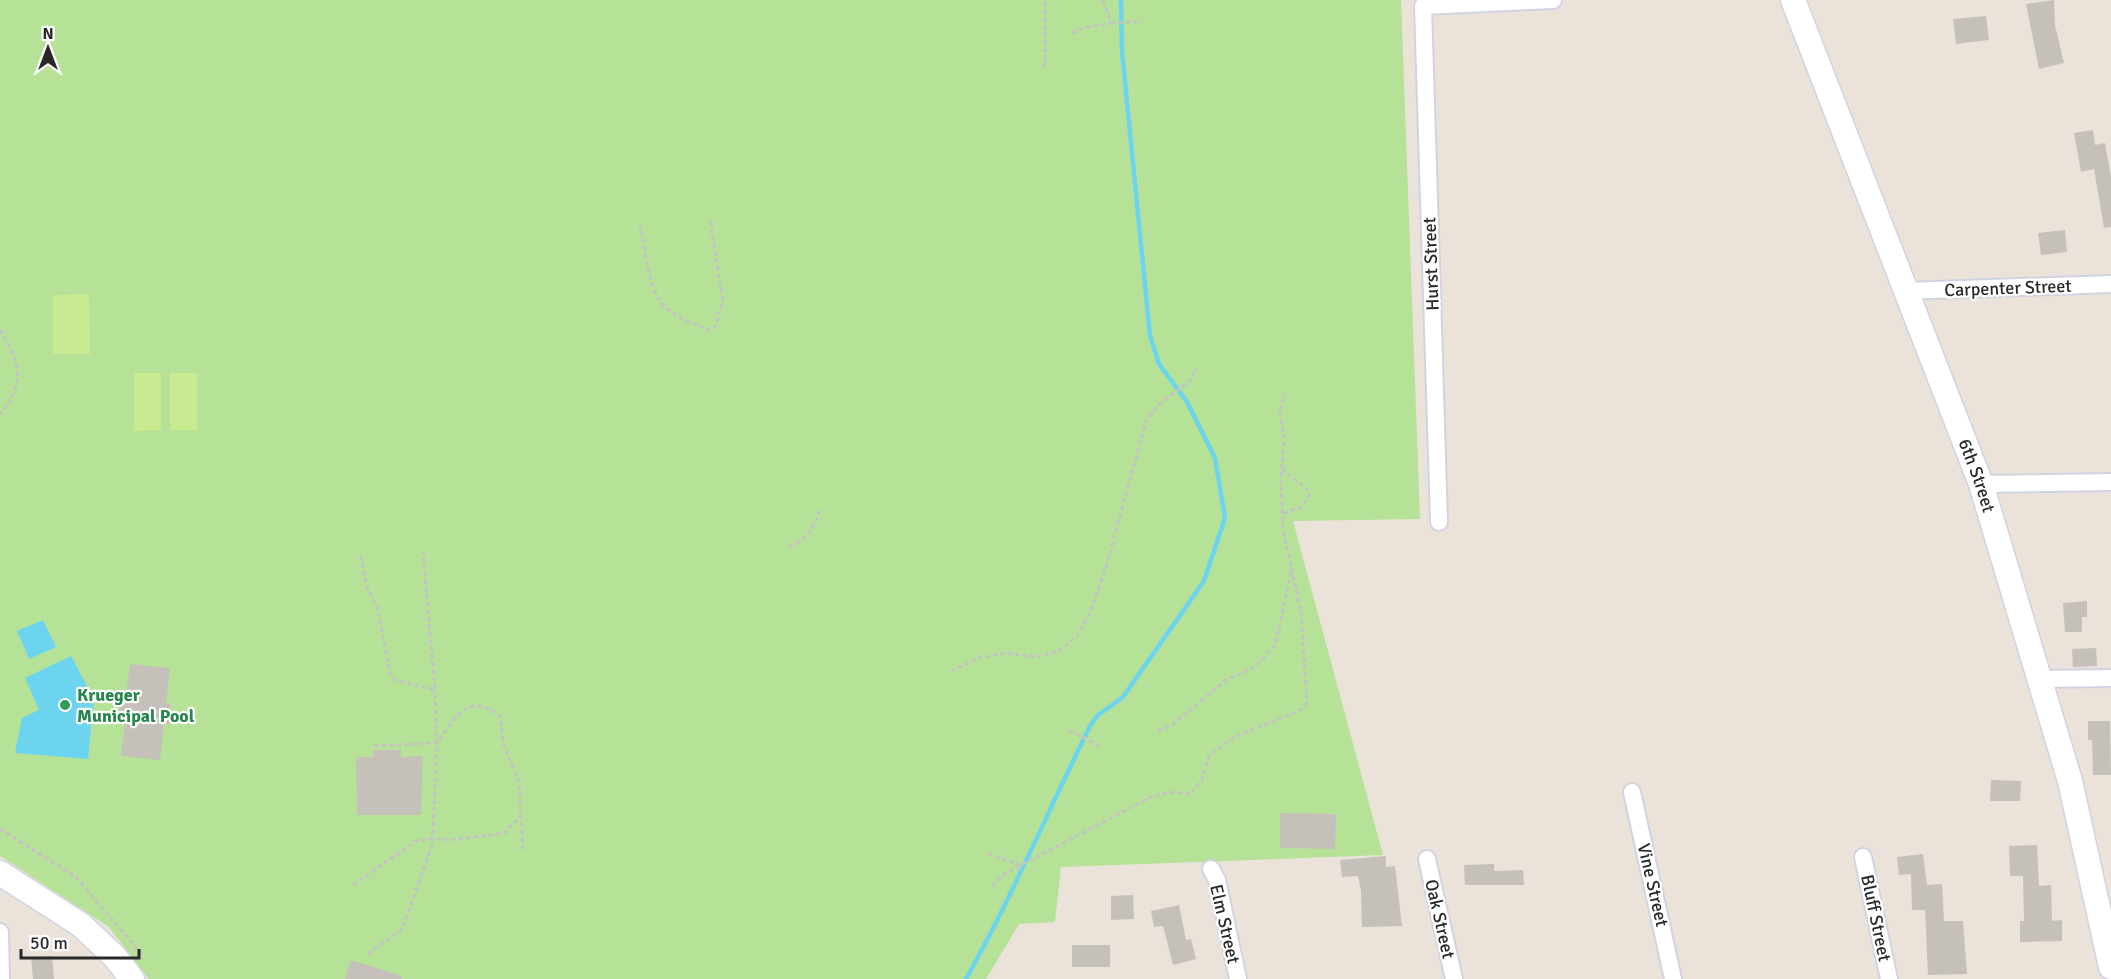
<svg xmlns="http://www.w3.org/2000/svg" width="2111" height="979" viewBox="0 0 2111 979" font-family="Signika,sans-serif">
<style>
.green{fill:#b5e296}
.pitch{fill:#caea92}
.water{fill:#6cd4ee}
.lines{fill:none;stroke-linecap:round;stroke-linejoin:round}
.stream{stroke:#6cd4ee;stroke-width:4.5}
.building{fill:#c6c0ba}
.street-casing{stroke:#d0d4e2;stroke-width:20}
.secondary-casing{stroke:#d0d4e2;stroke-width:27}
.path{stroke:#c3c3c3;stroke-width:3;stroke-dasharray:4.5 3;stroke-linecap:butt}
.street{stroke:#fff;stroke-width:16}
.secondary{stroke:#fff;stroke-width:24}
.leisure-dot{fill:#2e9e5b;stroke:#fff;stroke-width:2}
.labels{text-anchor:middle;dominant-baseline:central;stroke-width:4.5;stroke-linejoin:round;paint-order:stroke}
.street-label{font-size:18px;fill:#292929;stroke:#fff}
.leisure-label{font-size:18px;font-weight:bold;fill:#27864d;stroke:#fff;text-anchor:start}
</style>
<rect width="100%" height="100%" fill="#ebe3da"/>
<path class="green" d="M0 0H1401L1420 519 1293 521 1383 855 1061 867 1055 922 1019 924 986 979H149L109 927 0 856Z"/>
<path class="pitch" d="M89 294 90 354H53V295Z
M134 373H161V430L134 431Z
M170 373H197V430H170Z"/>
<path class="water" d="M43 620 56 647 29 659 17 631Z
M71 656 94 699 88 759 15 753 22 718 39 710 25 678Z"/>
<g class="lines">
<path class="stream" d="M966 979C1012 897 1048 811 1090 726L1097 716 1123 697 1204 581 1225 518 1215 458 1187 402 1159 364 1150 336 1122 51 1121 0"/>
</g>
<path class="building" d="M2054 0 2055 25 2064 63 2039 69 2026 4Z
M1986 16 1989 40 1956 44 1953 19Z
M2093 130 2095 145 2105 143 2111 177V227L2104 228 2094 169 2081 172 2074 133Z
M2065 230 2067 252 2041 255 2038 233Z
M2087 601V617H2082V632H2065L2063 603Z
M2096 648 2097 666 2073 667 2072 649Z
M130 664 170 668 166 703 171 704 169 725 164 724 160 760 121 756 125 720H118L121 695H126Z
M2088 721H2110L2111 775H2093L2092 740H2088Z
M373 750H401V757L423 756 421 815H357L356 757H373Z
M1991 780 2021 781 2020 801H1990Z
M1280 813 1336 814 1335 849 1280 848Z
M2037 845 2039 886 2051 885 2052 921 2062 920V941L2020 942V921H2024L2023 876H2010L2009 846Z
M1923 854 1927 885 1942 884 1944 921H1963L1967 974 1928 975 1925 910H1912L1911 874 1899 875 1897 857Z
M1386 856V867L1395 866 1402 926 1362 927 1361 891 1358 876 1342 877 1340 860Z
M1494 864V871L1523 870 1524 885H1465L1464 865Z
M1133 895 1134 919 1111 920V896Z
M1179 905 1186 940 1191 939 1196 959 1173 965 1163 926 1154 927 1151 911Z
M1072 945H1110V967H1072Z
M52 956 54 979H33L31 957Z
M351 960 402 976V979H345Z"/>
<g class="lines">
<defs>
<path id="street" d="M1904 291 2111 284
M1981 484 2111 482
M1439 522 1423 6 1553 0
M2039 679 2111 678
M1632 792 1673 979
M1863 857 1889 979
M1427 859 1454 979
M1211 869 1217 880 1238 979
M0 932 1 979"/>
<g id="secondary">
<path id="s1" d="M1793 0 1981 484 2070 781 2111 967"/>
<path d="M0 873 81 925 115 957 132 979"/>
</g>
</defs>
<use href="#street" class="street-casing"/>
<use href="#secondary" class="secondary-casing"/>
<path class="path" d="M1111 23 1142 21
M1072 33 1083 28 1111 23 1103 0
M1045 67V0
M640 224C645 248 647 279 660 301 669 315 693 323 708 330L716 326 723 301 710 219
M0 330C19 360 27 384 0 414
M1282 469 1306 488 1310 495 1301 507 1282 514
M789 547C809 538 813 529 820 509
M361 556 366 584 378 610 390 673 395 680 435 690 423 552
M951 671 978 658 1006 653 1037 657 1059 651 1077 636 1090 613 1106 567 1146 422 1158 405 1192 379 1196 368
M1069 730 1102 747
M1158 731 1171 726 1226 680 1255 667 1275 646 1292 568
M374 746 437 743C455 718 467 691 500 716L503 742 519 782 523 850
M0 829 76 877 145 958
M988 854 1021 865
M353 885 416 841 433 838 450 840 504 833 522 815
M992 886 1006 873 1151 797 1170 792 1190 794 1202 780 1209 756 1234 737 1301 710 1307 702 1301 612 1283 529 1281 481 1284 438 1280 413 1284 393
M368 954 402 929 432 846 437 747 435 690"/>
<use href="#street" class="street"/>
<use href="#secondary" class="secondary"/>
</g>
<circle class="leisure-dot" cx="65" cy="705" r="6"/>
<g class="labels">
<g class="street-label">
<text transform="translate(1431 264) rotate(-92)">Hurst Street</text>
<text transform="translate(2008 288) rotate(-2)">Carpenter Street</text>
<text stroke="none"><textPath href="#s1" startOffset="510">6th Street</textPath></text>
<text transform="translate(1653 885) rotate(77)">Vine Street</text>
<text transform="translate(1876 918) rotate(78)">Bluff Street</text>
<text transform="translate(1440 919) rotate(77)">Oak Street</text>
<text transform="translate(1225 924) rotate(77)">Elm Street</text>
</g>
<g class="leisure-label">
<text x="77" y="695">Krueger<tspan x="77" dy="21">Municipal Pool</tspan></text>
</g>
</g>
<g transform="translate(48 48)" stroke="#ffffff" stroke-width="4.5" paint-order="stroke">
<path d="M0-4.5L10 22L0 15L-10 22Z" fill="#292929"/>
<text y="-9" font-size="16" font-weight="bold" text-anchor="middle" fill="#292929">N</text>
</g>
<path d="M21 949v9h118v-9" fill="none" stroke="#292929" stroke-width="3"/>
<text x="30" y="949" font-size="18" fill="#292929" stroke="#ffffff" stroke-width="4.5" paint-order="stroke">50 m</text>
</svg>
